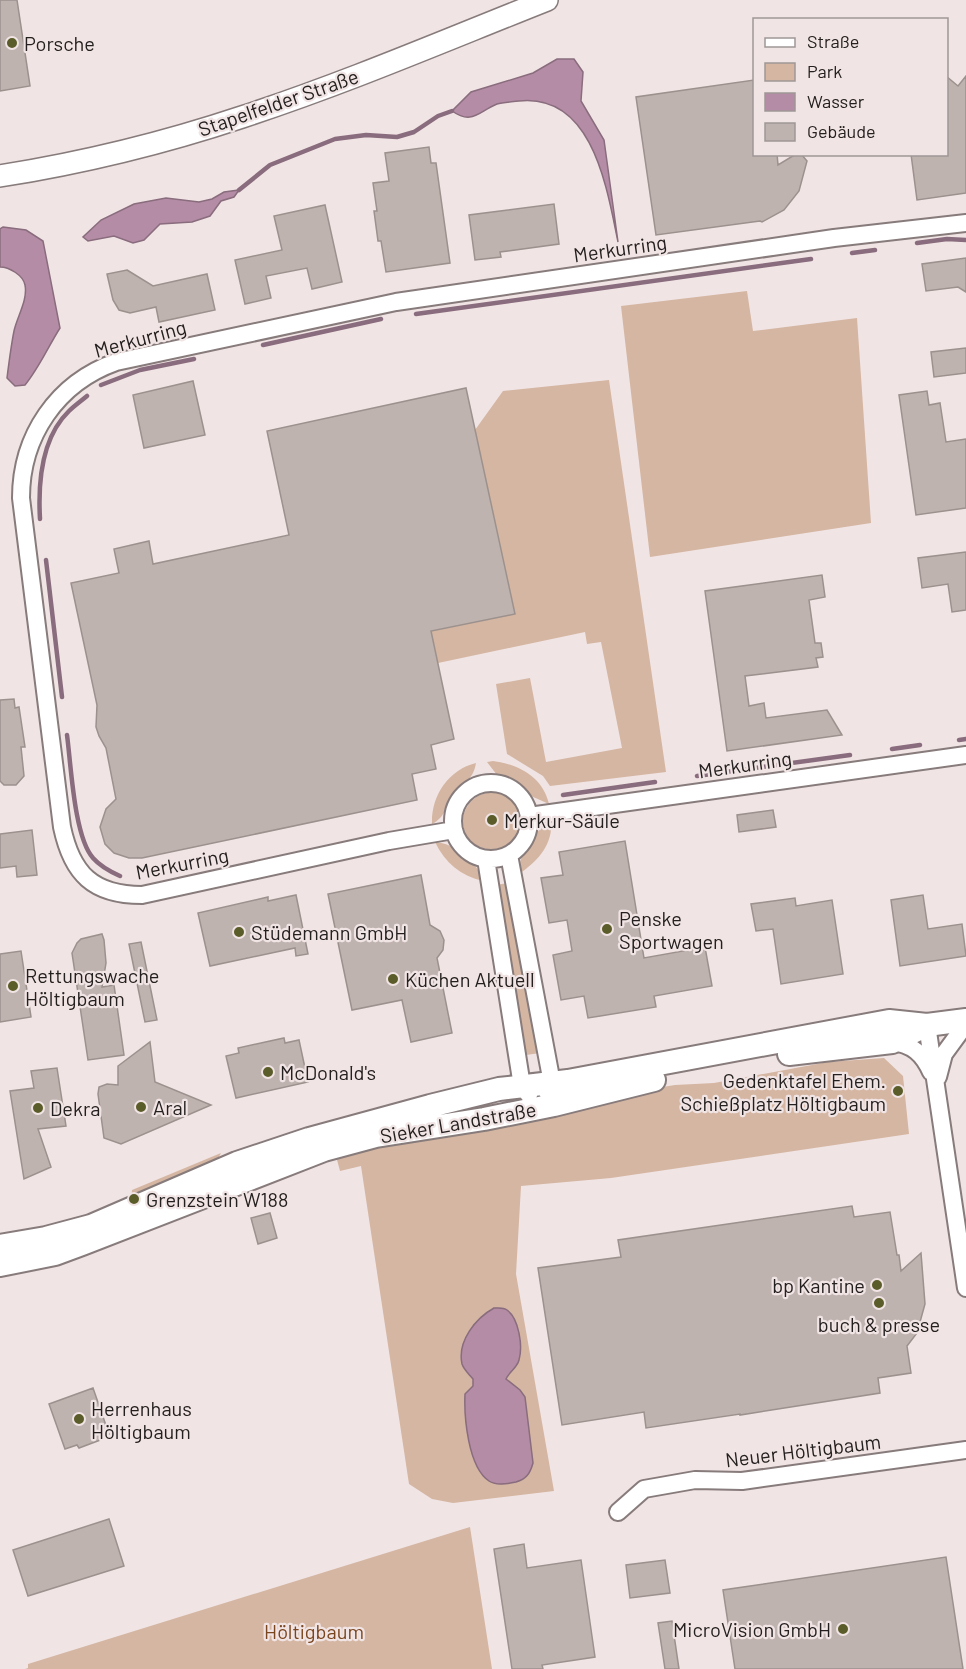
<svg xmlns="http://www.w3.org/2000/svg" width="966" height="1669" viewBox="0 0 966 1669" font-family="Barlow,sans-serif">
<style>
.green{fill:#d4b6a2;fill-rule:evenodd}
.water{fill:#b48ca5;stroke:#896c7d;stroke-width:1.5}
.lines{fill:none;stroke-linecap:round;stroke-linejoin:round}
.stream{stroke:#896c7d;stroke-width:4.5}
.building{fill:#bfb3b0;stroke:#9c918d;stroke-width:1.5}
.minor-casing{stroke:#877b7b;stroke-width:20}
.tertiary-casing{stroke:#877b7b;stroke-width:24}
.secondary-casing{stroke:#877b7b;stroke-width:26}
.minor{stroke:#fff;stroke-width:16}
.tertiary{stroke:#fff;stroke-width:21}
.secondary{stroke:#fff;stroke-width:22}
.poi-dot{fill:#5a5c29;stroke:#f1e4e4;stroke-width:2}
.labels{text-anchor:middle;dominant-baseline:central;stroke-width:4.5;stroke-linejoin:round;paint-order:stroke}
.poi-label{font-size:20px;fill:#252020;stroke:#f1e4e4;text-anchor:start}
.street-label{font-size:20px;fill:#252020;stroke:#f1e4e4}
.park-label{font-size:20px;fill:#7a461f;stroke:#f1e4e4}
</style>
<rect width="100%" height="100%" fill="#f1e4e4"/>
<path class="green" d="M747 291 753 331 857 318 871 523 650 557 621 306Z
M609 380 666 772 550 786 543 776 507 754 496 684 530 678 546 762 622 748 601 642 587 644 585 632 438 663 431 631 515 613 475 430 503 391Z
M493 761C518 764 543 777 549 804L531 796 514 781 497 775 487 762Z
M476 763C473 780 465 781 455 794 446 805 446 817 432 824 431 796 448 770 476 763Z
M492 792C532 796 527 852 489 849 453 846 455 795 492 792Z
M551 822C553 845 537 862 519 874 518 855 534 830 551 822Z
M435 842C454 843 478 862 483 881 461 876 445 863 435 842Z
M508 883 540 1053 526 1055 496 885Z
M884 1058 903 1076 909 1134 611 1178 521 1186 516 1274 554 1491 453 1503 432 1499 409 1484 361 1166 340 1171 336 1156 638 1091 675 1085 714 1083 828 1062ZM493 1308C515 1308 526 1342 519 1360 516 1367 509 1373 506 1379L525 1397 533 1463 511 1483 499 1484 484 1476 474 1461 466 1425 465 1394 473 1386V1379C469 1374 464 1370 462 1364 458 1343 477 1318 493 1308Z
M221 1153 216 1162 131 1202 132 1190Z
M470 1527 492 1669H25L28 1668V1664Z"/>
<path class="water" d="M557 59H574L583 72 581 101 604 140 618 242C607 189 593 93 519 101 512 102 503 102 497 104 478 112 472 125 452 111L471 92 533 73Z
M239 190 234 197 221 201 210 216 192 222 160 224 144 240 133 243 114 236 88 241 83 237 101 220 134 204 166 198 199 202 212 199 224 192Z
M3 227 26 230 43 241 60 328C48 347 39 368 25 385L15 386 7 378C9 362 11 346 14 331 17 317 28 300 25 285 23 275 9 267 0 267V229Z
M494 1308C498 1308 503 1307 507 1310 519 1319 523 1346 519 1360 517 1368 509 1372 506 1379L520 1390 525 1397 533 1463C530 1474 526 1479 516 1482 507 1484 496 1486 489 1481 468 1467 464 1417 465 1394L473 1386V1379C469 1374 464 1370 462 1364 457 1341 476 1318 494 1308Z"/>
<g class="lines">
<path class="stream" d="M239 190 270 165 335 139 366 135 397 137 414 132 438 116 452 111
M917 243 947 239 966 240
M852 253 875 250
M416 314 811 259
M263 345 381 319
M101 385 140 370 194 359
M40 519C38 484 41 438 69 411 74 406 81 401 87 396
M46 560 62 697
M67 735C71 764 74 837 93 858 100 866 111 872 120 876
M959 740 966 739
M892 749 920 745
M697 776 850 755
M563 795 655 782"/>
</g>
<path class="building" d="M0 0H17L30 86 0 91Z
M946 76 958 86 966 76V193L917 200 911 154H946Z
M754 80V154H777L778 165 796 154H801L807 161 799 191 784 210 762 222 760 221 656 235 636 97Z
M429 147 431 163H436L450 263 386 272 381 241H378L374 211H377L373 183 389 181 385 153Z
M554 204 559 244 500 252 501 257 475 260 469 215Z
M325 205 342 282 312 289 307 268 266 276 271 298 245 304 235 260 282 250 274 216Z
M966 258V292L958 287 926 291 922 264Z
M127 270 153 286 207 274 215 310 159 322 156 307 130 313 119 310 113 300 107 274Z
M966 348V373L934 377 931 352Z
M193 381 205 435 144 448 133 395Z
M466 388 515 614 431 631 454 739 431 745 436 769 412 774 417 800 142 858H129L114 853 105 844 100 827 106 809 116 799 106 748 99 736 96 727 97 705 71 583 119 573 114 549 149 541 153 564 289 535 267 431Z
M927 391 929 405 940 403 946 442 966 439V508L916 515 899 395Z
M966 552V610L952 612 948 584 922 588 918 558Z
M822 575 825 597 809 600 815 643H821L823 657 816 658 818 667 745 676 749 706 764 703 766 718 827 710 842 735 727 751 705 591Z
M14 699 15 708 19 707 25 747H21L24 776 16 785H4L0 781V700Z
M773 810 776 827 739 832 737 815Z
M32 830 37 875 17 877 16 866 0 868V834Z
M625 841 644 958 705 947 712 986 654 996 656 1007 588 1018 584 996 561 1000 553 955 572 951 567 920 549 923 541 878 563 875 559 852Z
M421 875 430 925 440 931 444 940 443 950 437 958 452 1033 411 1042 402 1000 352 1010 328 894Z
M296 895 308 954 296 956 295 948 210 966 198 913 268 897V901Z
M923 895 928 929 962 924 966 956 900 966 891 900Z
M795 898 796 906 832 900 843 974 781 984 773 929 756 931 751 904Z
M102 934 104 940 106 963 102 987 114 985 124 1055 88 1060 72 953 77 943 81 939Z
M141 942 157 1020 145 1022 129 944Z
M21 951 31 1017 0 1022V954Z
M284 1038 285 1043 299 1040 308 1082 236 1098 226 1056 239 1053 238 1048Z
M150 1042 155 1082 211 1105 121 1144 104 1138 98 1094 99 1087 107 1084 118 1085V1066Z
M57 1068 66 1126 38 1129 51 1167 24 1179 10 1091 34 1088 31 1071Z
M852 1206 854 1217 890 1212 897 1255H899L901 1271 921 1253 925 1304 917 1333 907 1346 911 1373 878 1378 880 1393 740 1415V1414L646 1428 644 1412 562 1425 538 1268 621 1257 618 1240Z
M270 1213 277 1238 258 1244 251 1218Z
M93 1388 109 1434 102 1436 103 1439 79 1448 77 1445 65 1449 49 1404Z
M109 1519 124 1566 28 1596 13 1550Z
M524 1544 527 1568 581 1560 595 1657 542 1665 543 1669H512L494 1549Z
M946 1557 963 1669H735L723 1590Z
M665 1560 670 1593 630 1598 626 1565Z
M672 1621 679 1669H665L658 1623Z"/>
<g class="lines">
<defs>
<path id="minor" d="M453 821a38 38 0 1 1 76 0a38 38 0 1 1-76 0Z
M529 816 966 755
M454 830 389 841 142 895C93 895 72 874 62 827L21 498C21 436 57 383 116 362L396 302 834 238 966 223
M509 855 552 1083 547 1092
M486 859 522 1086 529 1095
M927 1025 966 1288
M892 1042C912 1044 923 1054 931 1072
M938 1077 944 1054 966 1024
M618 1512 644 1489 695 1480 742 1481 966 1450"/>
<path id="tertiary" d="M0 176C82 163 164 143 242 117 346 83 446 40 547 0"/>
<path id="secondary" d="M789 1054 892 1042 927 1025
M0 1246 46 1238 91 1226 237 1163 309 1139 430 1106 499 1089 568 1081 889 1021 927 1025 966 1020
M0 1265 55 1254 82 1244 324 1150 376 1136 484 1119 554 1105 654 1080"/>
</defs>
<use href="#minor" class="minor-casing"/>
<use href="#tertiary" class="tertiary-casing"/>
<use href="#secondary" class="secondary-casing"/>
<use href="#minor" class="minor"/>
<use href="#tertiary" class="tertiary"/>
<use href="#secondary" class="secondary"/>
</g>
<g class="poi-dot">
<circle cx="12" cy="43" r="6"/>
<circle cx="492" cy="820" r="6"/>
<circle cx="607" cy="929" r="6"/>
<circle cx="239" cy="932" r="6"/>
<circle cx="393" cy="979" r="6"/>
<circle cx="13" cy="986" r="6"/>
<circle cx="268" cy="1072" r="6"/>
<circle cx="898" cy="1091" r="6"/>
<circle cx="141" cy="1107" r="6"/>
<circle cx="38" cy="1108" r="6"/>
<circle cx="134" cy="1199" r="6"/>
<circle cx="877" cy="1285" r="6"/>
<circle cx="879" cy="1303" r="6"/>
<circle cx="79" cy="1419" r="6"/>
<circle cx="843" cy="1629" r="6"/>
</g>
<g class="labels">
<g class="poi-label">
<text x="24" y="43">Porsche</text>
<text x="504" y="820">Merkur-Säule</text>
<text x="619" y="918">Penske<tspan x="619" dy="23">Sportwagen</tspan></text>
<text x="251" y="932">Stüdemann GmbH</text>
<text x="25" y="975">Rettungswache<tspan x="25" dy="23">Höltigbaum</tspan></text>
<text x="405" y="979">Küchen Aktuell</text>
<text x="280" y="1072">McDonald's</text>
<text x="886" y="1080" text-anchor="end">Gedenktafel Ehem.<tspan x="886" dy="23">Schießplatz Höltigbaum</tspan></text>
<text x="153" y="1107">Aral</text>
<text x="50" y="1108">Dekra</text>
<text x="146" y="1199">Grenzstein W188</text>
<text x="865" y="1285" text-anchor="end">bp Kantine</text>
<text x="879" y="1324" text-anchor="middle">buch &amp; presse</text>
<text x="91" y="1408">Herrenhaus<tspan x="91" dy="23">Höltigbaum</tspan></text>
<text x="831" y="1629" text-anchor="end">MicroVision GmbH</text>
</g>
<g class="street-label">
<text transform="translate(278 102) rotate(-19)">Stapelfelder Straße</text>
<text transform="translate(620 248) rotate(-8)">Merkurring</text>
<text transform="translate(140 338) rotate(-15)">Merkurring</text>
<text transform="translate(745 764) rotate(-8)">Merkurring</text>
<text transform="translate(182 863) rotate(-11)">Merkurring</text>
<text transform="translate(458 1122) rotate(-10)">Sieker Landstraße</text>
<text transform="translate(803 1450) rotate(-7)">Neuer Höltigbaum</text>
</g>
<g class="park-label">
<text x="314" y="1631">Höltigbaum</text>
</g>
</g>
<rect x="753" y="18" width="195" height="138" fill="#f1e4e4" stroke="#9f9696" stroke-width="1.5"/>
<rect x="765" y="38" width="30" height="9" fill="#ffffff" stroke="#9f9696" stroke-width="1.5"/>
<text x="807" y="48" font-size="18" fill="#252020">Straße</text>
<rect x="765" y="63" width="30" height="18" fill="#d4b6a2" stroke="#9f9696" stroke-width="1.5"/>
<text x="807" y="78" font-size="18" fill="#252020">Park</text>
<rect x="765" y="93" width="30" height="18" fill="#b48ca5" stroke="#9f9696" stroke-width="1.5"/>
<text x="807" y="108" font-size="18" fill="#252020">Wasser</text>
<rect x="765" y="123" width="30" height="18" fill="#bfb3b0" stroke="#9f9696" stroke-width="1.5"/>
<text x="807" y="138" font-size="18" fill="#252020">Gebäude</text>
</svg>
